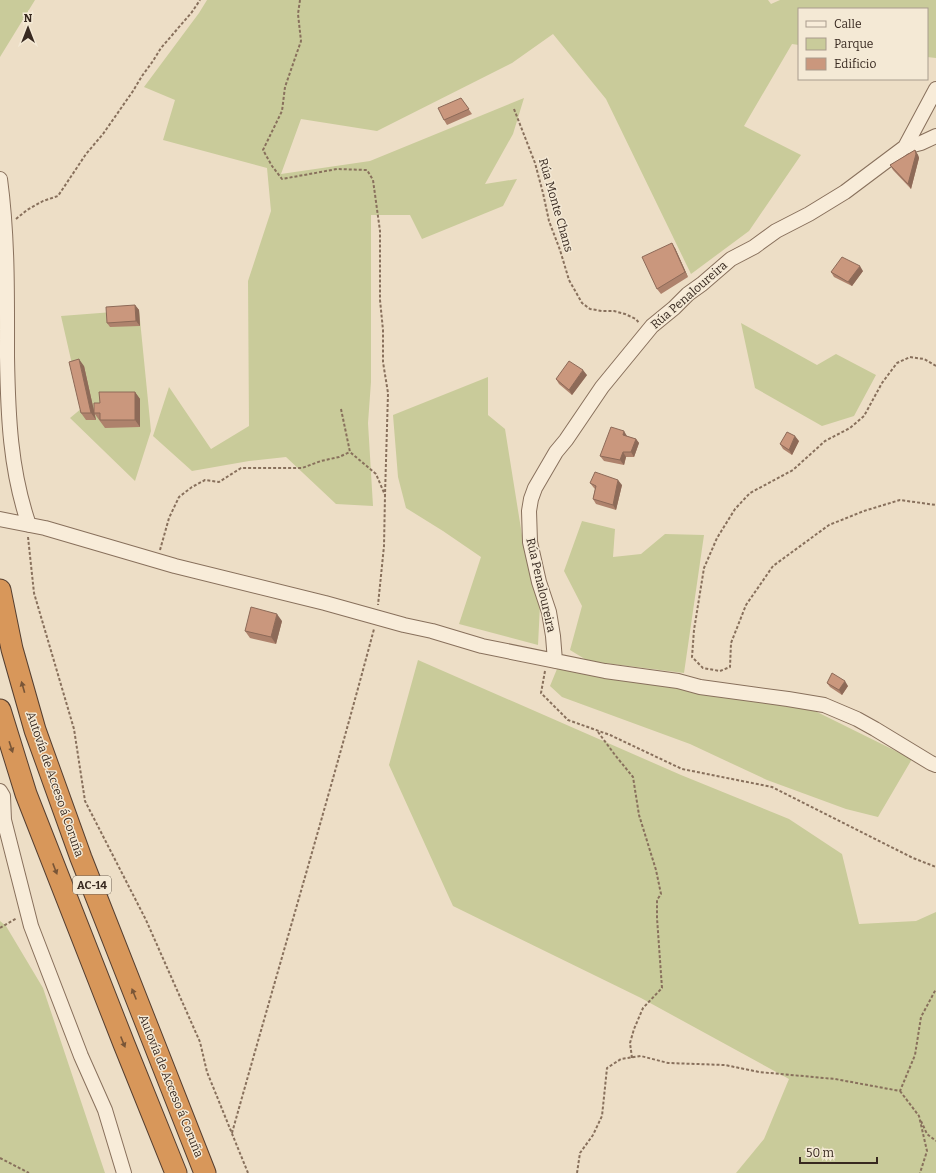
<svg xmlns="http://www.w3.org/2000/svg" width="936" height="1173" viewBox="0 0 936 1173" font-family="Bitter,serif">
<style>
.green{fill:#c9cb9a}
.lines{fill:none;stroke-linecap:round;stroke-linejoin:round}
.minor-casing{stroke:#88705c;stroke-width:16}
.highway-casing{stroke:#563f30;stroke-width:23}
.path{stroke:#88705c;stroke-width:2;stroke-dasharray:3 2;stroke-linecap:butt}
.minor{stroke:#f8ecd9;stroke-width:14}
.highway{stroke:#d8975a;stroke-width:21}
.wall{fill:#ae826c}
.shaded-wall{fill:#8d6a58}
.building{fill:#ca977d;stroke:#8d6a58}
.oneway{fill:#785537}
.labels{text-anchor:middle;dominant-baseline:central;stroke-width:3;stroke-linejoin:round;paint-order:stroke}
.shield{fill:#f4e9d5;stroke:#706356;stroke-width:1}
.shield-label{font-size:11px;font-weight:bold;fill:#382920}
.street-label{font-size:12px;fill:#382920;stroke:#f4e9d5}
</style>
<rect width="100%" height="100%" fill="#eddec6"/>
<path class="green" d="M0 0H35L0 57Z
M207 0H768L771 4 780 0H936V58L927 57V9H799V45L792 44 744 126 801 155 749 231 691 274 606 99 553 34 512 63 377 131 301 119 281 174 370 161 524 98 513 134 485 184 517 179 503 206 422 239 410 215H371V382L368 423 373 506 336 504 286 457 249 461 192 471 153 436 169 387 211 449 249 426 248 281 271 211 267 168 163 140 175 100 144 87 199 13Z
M139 310 151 431 135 481 70 418 82 408 61 316Z
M741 323 817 365 836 354 876 375 854 416 822 426 755 388Z
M488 377V415L505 429 525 554 540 605 538 645 459 624 481 557 443 531 406 508 398 477 393 415Z
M582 521 615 529 613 557 641 554 665 534 704 535 684 673 588 661 570 650 582 606 564 571Z
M418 660 681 775 789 819 842 854 859 924 916 921 936 912V1173H736L764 1139 789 1079 641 998 453 906 389 765Z
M557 669 815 711 912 759 878 817 846 809 767 780 690 744 562 697 550 686Z
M0 921 6 926 43 988 105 1173H0Z"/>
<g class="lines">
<defs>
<path id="minor" d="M905 147 921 143 936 136
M0 179C8 238 7 298 7 357 8 415 10 470 29 525
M0 519 45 528 175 566 325 603 404 625 432 631 482 646 605 671 678 681 700 687 788 699 824 705 857 719 875 729 931 763 936 765
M555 661 553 636 549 612 539 582 530 542 529 511 531 499 535 488 556 452 566 440 602 387 652 326 674 308 688 294 702 284 731 259 754 247 776 231 809 214 845 192 905 147 936 89
M0 791 3 796 4 820 31 926 81 1056 105 1110 124 1173"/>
<path id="highway" d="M0 590 12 649 35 730 81 858 205 1173
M0 710 26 794 124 1044 176 1173"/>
</defs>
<use href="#minor" class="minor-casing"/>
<use href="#highway" class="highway-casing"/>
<path class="path" d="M300 0 298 14 301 41 285 87 282 111 263 150 272 166 282 179 337 169 367 170 373 180 380 231V300L383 330V362L388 393 385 495
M514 109 535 163 543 193 549 221 560 250 569 280 582 303 590 309 602 311H614L625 314 636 319 639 323
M16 219 27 210 43 201 58 196 86 154 103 134 133 91 142 76 153 61 161 48 192 12 200 0
M936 366 924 359 910 357 897 363 882 383 864 416 850 428 825 441 793 470 750 493 735 509 717 538 704 568 694 630 692 657 703 668 720 671 730 667 731 643 746 605 773 566 829 525 864 511 900 500 936 505
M341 409 350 452 376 474 385 495 384 546 378 605
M28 537 34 593 74 729 85 801 146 920 200 1042 207 1072 248 1173
M160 550 169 518 179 497 192 487 205 480 219 482 241 468H302L321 461 339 457 350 452
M545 671 541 693 568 720 610 735 682 769 772 787 913 858 936 867
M598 732 615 755 633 777 639 815 656 870 661 894 657 900V918L662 988 643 1008 634 1029 630 1043 632 1058
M0 928 17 918
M900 1091 919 1116 927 1151 920 1173
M921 1121 927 1134 936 1141
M232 1133C279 965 329 798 374 629
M0 1158 29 1173
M577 1173 580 1153 593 1135 602 1116 607 1068 621 1059 641 1056 668 1063 725 1065 759 1072 835 1079 900 1091 915 1055 921 1017 936 989"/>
<use href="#minor" class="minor"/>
<use href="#highway" class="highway"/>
</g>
<path class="wall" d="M461 98 472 114 447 125 444 120Z
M915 150 918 155 919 158 911 189 893 170 890 165Z
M675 248 688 277 661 294 657 289Z
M863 271 852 286 834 277 831 272Z
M135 305 139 310 140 326 110 327 107 323Z
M84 366 96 420H86L81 413Z
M587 375 572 395 559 384 556 379Z
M135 392 140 399V427L105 428 94 413 100 403Z
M627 436 636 439 639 443 634 457H626L624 465 604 461 600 456Z
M799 441 792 455 783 449 780 444Z
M590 483 622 485 616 510 596 504 593 499 595 489 594 488Z
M282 621 276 644 250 638 245 631Z
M827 683 848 686 842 695 830 687Z"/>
<path class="shaded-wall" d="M915 150 918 155 919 158 911 189 908 184Z
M672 243 675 248 688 277 685 272Z
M860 266 863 271 852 286 848 282Z
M135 305 139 310 140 326 136 321Z
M79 359 84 366 96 420 91 413Z
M583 370 587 375 572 395 569 390Z
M135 392 140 399V427L135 420Z
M624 431 627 436 626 440 623 435Z
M795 436 799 441 792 455 789 450Z
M636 439 639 443 634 457 631 452Z
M623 452 626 457 624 465 620 460Z
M618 480 622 485 616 510 613 505Z
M277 614 282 621 276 644 271 637Z
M845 681 848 686 842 695 839 690Z"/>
<path class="building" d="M461 98 469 109 444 120 438 108Z
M915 150 916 154 908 184 890 165Z
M672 243 685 272 657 289 642 257Z
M842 257 860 266 848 282 831 272Z
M135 305 136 321 107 323 106 307Z
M79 359 91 413H81L69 362Z
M569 361 583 370 569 390 556 379Z
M99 392H135V420H100V413H94V403H100Z
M611 427 624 431 623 435 636 439 631 452H623L620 460 600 456Z
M787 432 795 436 789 450 780 444Z
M595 472 618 480 613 505 593 499 596 486 590 483Z
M251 607 277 614 271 637 245 631Z
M832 673 845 681 839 690 827 683Z"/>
<defs><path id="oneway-solid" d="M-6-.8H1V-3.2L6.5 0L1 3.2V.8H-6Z"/></defs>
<g class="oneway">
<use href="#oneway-solid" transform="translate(23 687) rotate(-106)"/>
<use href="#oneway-solid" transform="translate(11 747) rotate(72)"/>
<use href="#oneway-solid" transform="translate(55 869) rotate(69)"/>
<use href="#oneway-solid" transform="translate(134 994) rotate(-112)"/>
<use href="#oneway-solid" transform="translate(123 1042) rotate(68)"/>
</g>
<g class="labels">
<rect class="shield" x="73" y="876" width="38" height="18" rx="3"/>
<g class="shield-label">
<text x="92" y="885">AC-14</text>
</g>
<g class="street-label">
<text transform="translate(556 205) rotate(74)">Rúa Monte Chans</text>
<text transform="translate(689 295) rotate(-41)">Rúa Penaloureira</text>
<text transform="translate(541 585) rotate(77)">Rúa Penaloureira</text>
<text transform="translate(55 784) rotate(71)">Autovía de Acceso á Coruña</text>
<text transform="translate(171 1086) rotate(68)">Autovía de Acceso á Coruña</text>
</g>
</g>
<rect x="798" y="8" width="130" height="72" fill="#f4e9d5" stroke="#a99c8d"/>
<rect x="806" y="21" width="20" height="6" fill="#f8ecd9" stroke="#a99c8d"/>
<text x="834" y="28" font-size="12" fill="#382920">Calle</text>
<rect x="806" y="38" width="20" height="12" fill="#c9cb9a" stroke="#a99c8d"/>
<text x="834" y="48" font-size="12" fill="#382920">Parque</text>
<rect x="806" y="58" width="20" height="12" fill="#ca977d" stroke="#a99c8d"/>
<text x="834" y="68" font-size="12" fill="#382920">Edificio</text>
<g transform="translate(28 28)" stroke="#f4e9d5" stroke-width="3" paint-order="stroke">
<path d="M0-3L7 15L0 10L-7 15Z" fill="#382920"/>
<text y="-6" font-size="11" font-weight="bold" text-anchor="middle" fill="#382920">N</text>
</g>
<path d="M800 1157v6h77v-6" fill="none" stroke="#382920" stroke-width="2"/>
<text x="806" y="1157" font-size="12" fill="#382920" stroke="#f4e9d5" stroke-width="3" paint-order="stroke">50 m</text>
</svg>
